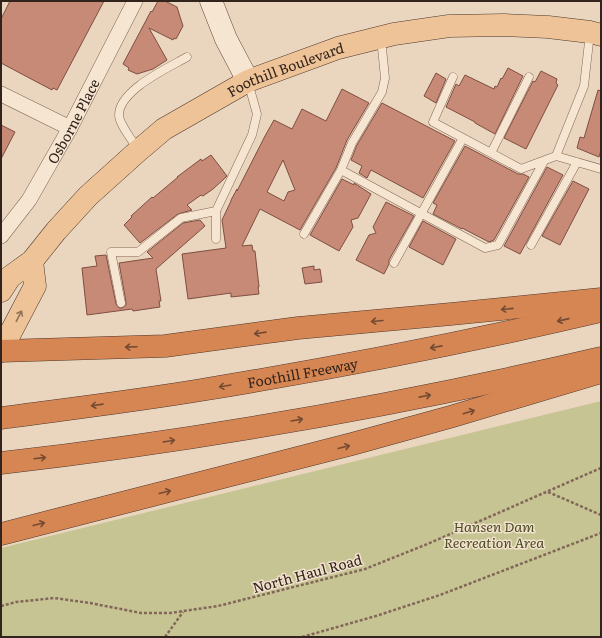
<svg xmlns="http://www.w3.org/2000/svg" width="602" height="638" viewBox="0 0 602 638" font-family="Literata,serif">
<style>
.green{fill:#c7c494}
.building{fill:#c68a76;stroke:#7f4e40;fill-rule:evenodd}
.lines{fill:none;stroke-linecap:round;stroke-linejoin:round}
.service-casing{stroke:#826758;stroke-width:9}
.minor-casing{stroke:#826758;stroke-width:16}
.secondary-casing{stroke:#63493c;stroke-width:23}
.primary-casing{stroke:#4f372d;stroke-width:23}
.motorway-casing{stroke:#4f372d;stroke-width:23}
.path{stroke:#826758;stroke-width:2.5;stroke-dasharray:3 2;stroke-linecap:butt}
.service{stroke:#f6e5d1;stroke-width:8}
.minor{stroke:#f6e5d1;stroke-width:15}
.secondary{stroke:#f6e5d1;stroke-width:22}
.primary{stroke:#edc397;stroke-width:22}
.motorway{stroke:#d68653;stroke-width:22}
.oneway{stroke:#744b32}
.oneway2{stroke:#90735a}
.labels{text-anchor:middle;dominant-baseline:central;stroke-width:3;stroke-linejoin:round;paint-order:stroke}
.street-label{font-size:14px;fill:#32231c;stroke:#f2e1cd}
.park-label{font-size:14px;font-style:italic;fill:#4a4d24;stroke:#f2e1cd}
</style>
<rect width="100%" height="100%" fill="#ead6bf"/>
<path class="green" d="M601 401V637H1V548Z"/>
<path class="building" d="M10 1H104L57 90 53 88 52 90 1 63V19Z
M158 1H165L177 7 183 26 176 39 174 38 173 40 149 28 167 60 153 69 137 74 128 70 129 68 123 64 151 11 152 12Z
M508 68 523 76 495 134 475 123V122L446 107 456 84 459 86 465 75 494 89 495 86 497 87 501 78 502 79Z
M541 71 557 79 556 83 558 85 526 149 504 138 533 81 535 82Z
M436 73 446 79 436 103 424 96Z
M342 89 369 103 347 140 336 168 300 230 260 209 242 246 252 245 253 251H255L259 287H258L259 294 231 297V293L188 299 182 254 226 248 222 220 231 201V200L237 189V191L265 136 274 120 292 129 302 109 326 121ZM283 160 295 190 288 192 284 201 267 192Z
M598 90 601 91V150L599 157 577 148 580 137 584 138Z
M382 103 455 141 423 198 371 170 367 178 359 173 362 166 351 160 357 145Z
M1 125 15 132 1 159Z
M465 146 518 174H523L529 177 494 240 489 242 462 228V229L433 214 437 205 433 203Z
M211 155 227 176 225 178 213 189 203 196 201 195 187 205 192 210 178 214 140 243 124 225 132 217 131 216 152 197 153 198 178 177H177L201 159 202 161Z
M547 167 563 175 520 254 504 246Z
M342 179 354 185V183L371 194 358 218 351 220 353 227 339 251 310 235Z
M573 181 589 189 560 245 542 236Z
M386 202 414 216 389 260V264L384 274 356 260 369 235 376 233 373 227Z
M200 220 205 226 156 269 161 301H159L160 307 133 311 132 309 87 315 82 268 97 266 95 256 106 255 116 304 119 308H122L126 305V302L119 263 153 258 147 252 183 223Z
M423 221 456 239 443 265 409 247Z
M314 266V270L320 269 322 282 305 284 302 268Z"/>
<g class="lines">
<defs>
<path id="service" d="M453 77 433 122 521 169 556 156 601 169
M138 150C133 141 119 124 119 115 119 90 168 68 187 57
M491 153 529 77
M556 156 584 86 590 33
M341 170 352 143 382 92 385 78 381 38
M304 234 341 170 485 248 498 245 544 161
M216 239V211L252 135 257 114 248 82
M531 245 577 162
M394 263 463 138
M121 303 111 252H138L181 218 216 211"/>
<g id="minor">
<path d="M1 94 70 128"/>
<path id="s1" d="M1 236 29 200 70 128 135 1"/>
</g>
<path id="secondary" d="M211 1 226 39 248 81"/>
<g id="primary">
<path id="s2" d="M1 291 10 277 32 261 56 231 88 196 138 151 164 129 248 81 338 48 394 34 449 26 504 25 548 27 590 32 601 35"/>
<path d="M1 351 35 286 32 261"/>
</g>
<g id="motorway">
<path d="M1 351 165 346 298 328 451 314 601 299"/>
<path id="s3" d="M1 418C68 409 135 401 201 390 335 368 469 342 601 311"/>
<path d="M1 463C203 440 403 404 601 358"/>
<path d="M1 534 352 444 450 417 601 372"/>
</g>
</defs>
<use href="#service" class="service-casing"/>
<use href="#minor" class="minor-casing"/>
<use href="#secondary" class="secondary-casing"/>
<use href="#primary" class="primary-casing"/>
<use href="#motorway" class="motorway-casing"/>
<path class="path" d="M548 492 601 515
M1 606 16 602 54 598 90 603 141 613H170L218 606 365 569 425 545 601 468
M165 637 183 612
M302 637 376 616 440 595 601 533"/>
<use href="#service" class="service"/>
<use href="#minor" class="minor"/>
<use href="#secondary" class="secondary"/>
<use href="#primary" class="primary"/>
<use href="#motorway" class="motorway"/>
</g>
<defs><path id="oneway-shaft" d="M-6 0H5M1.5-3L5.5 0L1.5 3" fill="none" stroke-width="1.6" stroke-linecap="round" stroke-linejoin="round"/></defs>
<g class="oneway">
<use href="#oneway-shaft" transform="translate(507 309) rotate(174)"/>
<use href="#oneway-shaft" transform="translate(563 320) rotate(167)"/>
<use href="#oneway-shaft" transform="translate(377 321) rotate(175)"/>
<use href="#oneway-shaft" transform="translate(260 333) rotate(172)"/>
<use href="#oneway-shaft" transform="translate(131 347) rotate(178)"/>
<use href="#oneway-shaft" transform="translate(436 347) rotate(169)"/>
<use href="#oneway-shaft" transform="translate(225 386) rotate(171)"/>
<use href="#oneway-shaft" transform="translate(425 396) rotate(-11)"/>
<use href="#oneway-shaft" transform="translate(97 405) rotate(172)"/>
<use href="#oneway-shaft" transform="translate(469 412) rotate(-17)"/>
<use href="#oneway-shaft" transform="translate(297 420) rotate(-10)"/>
<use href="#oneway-shaft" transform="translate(169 441) rotate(-9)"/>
<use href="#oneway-shaft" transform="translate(344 447) rotate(-14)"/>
<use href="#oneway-shaft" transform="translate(40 458) rotate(-7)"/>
<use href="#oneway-shaft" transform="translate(165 492) rotate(-14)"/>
<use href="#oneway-shaft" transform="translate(39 524) rotate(-14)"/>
</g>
<use class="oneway2" href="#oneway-shaft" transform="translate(19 316) rotate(-63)"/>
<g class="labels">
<g class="street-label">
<text stroke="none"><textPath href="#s2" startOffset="367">Foothill Boulevard</textPath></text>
<text stroke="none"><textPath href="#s1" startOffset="136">Osborne Place</textPath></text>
<text stroke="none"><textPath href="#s3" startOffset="305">Foothill Freeway</textPath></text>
<text transform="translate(307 573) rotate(-15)">North Haul Road</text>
</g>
<g class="park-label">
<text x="494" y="526">Hansen Dam<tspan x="494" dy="16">Recreation Area</tspan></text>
</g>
</g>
<rect width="602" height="638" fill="none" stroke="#32231c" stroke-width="4"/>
</svg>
